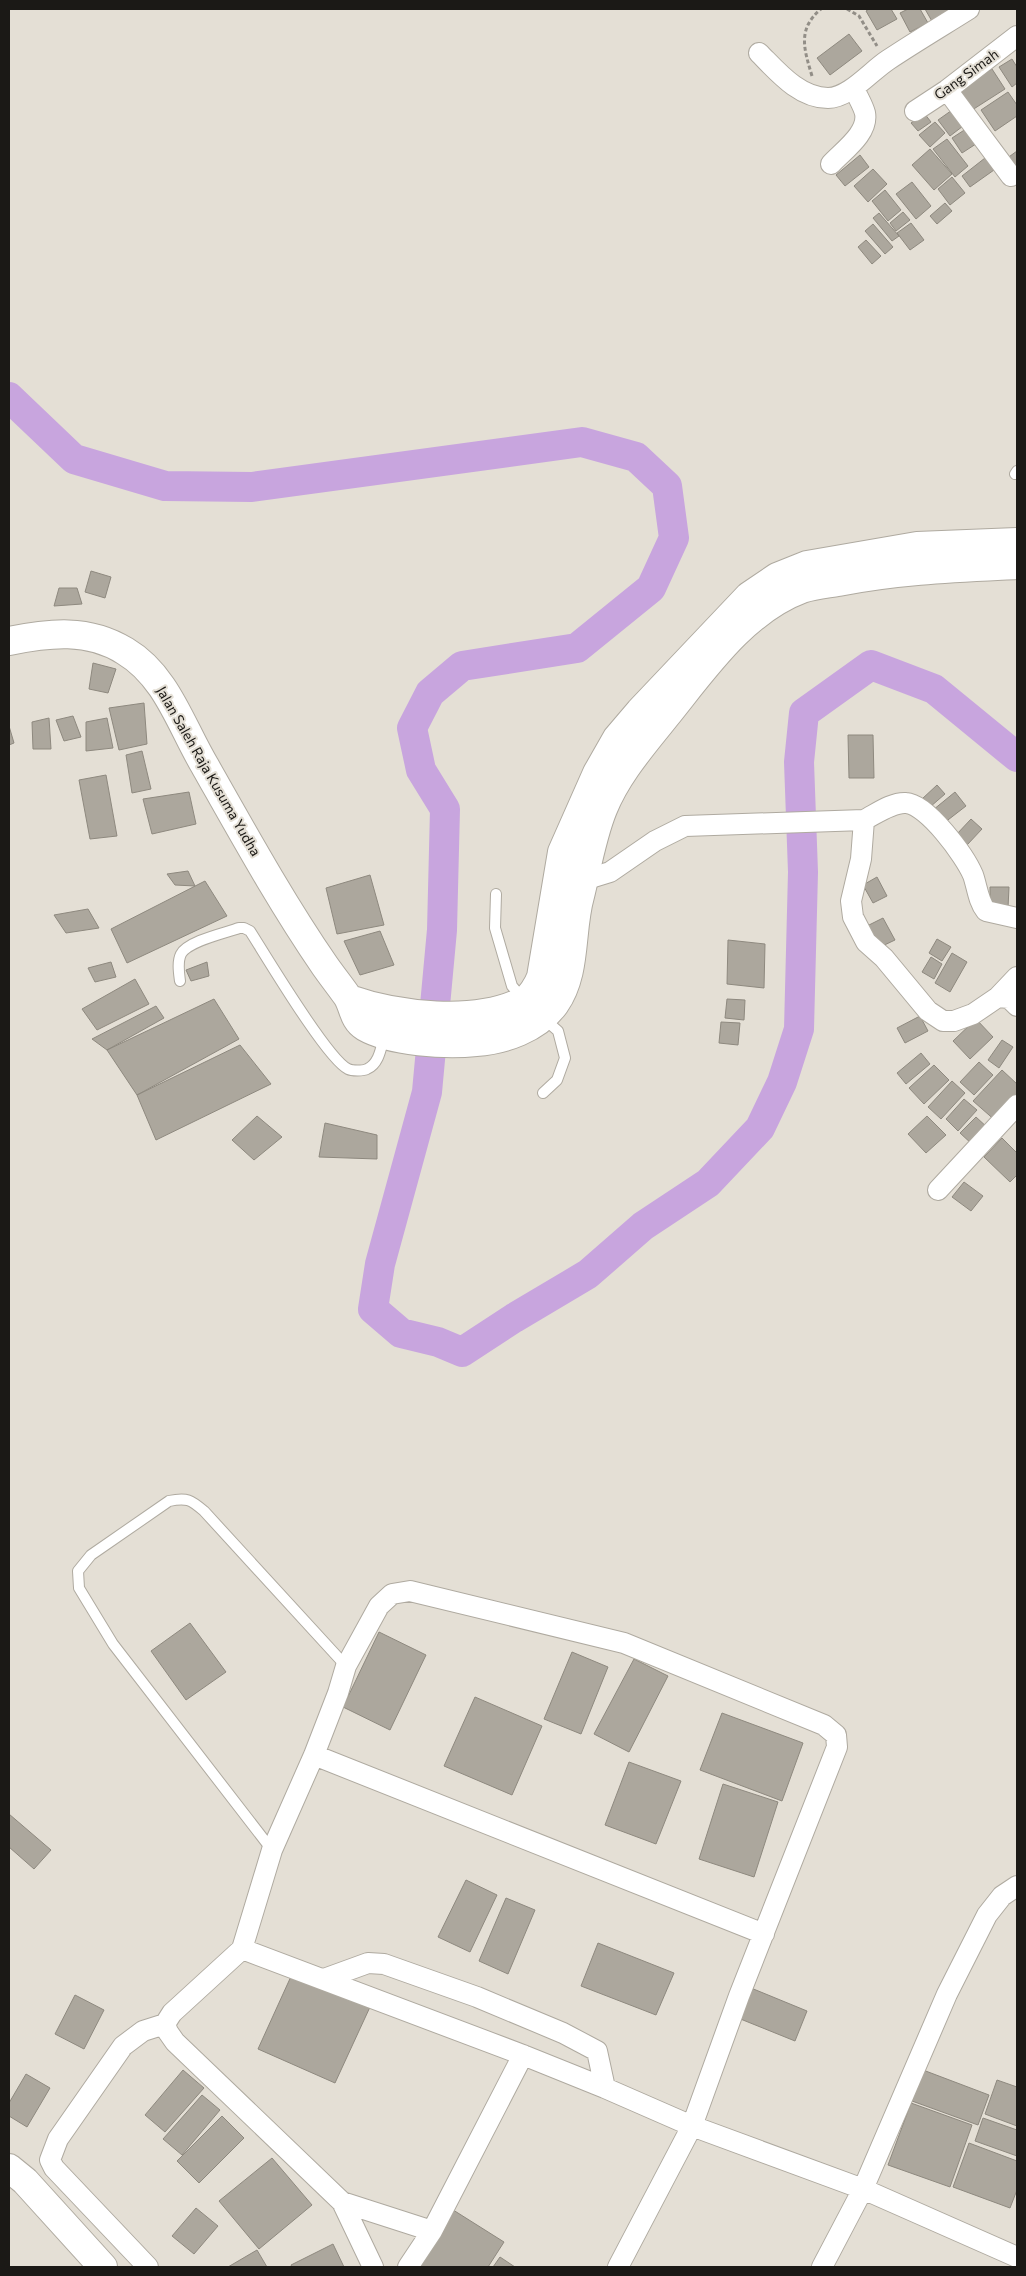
<svg xmlns="http://www.w3.org/2000/svg" width="1026" height="2276" viewBox="0 0 1026 2276" font-family="Commissioner,sans-serif">
<style>
.lines{fill:none;stroke-linecap:round;stroke-linejoin:round}
.river{stroke:#c8a5de;stroke-width:30}
.building{fill:#aca79d;stroke:#8e897f}
.lane-casing{stroke:#afaaa0;stroke-width:12}
.street-casing{stroke:#afaaa0;stroke-width:22}
.secondary-casing{stroke:#afaaa0;stroke-width:30}
.path{stroke:#928e87;stroke-width:3;stroke-dasharray:4 2.5;stroke-linecap:butt}
.lane{stroke:#fff;stroke-width:10}
.street{stroke:#fff;stroke-width:20}
.secondary{stroke:#fff;stroke-width:28}
.labels{text-anchor:middle;dominant-baseline:central;stroke-width:4;stroke-linejoin:round;paint-order:stroke}
.street-label{font-size:14px;fill:#1b1916;stroke:#e4dfd5}
</style>
<rect width="100%" height="100%" fill="#e4dfd5"/>
<g class="lines">
<path class="river" d="M9 397 74 459 165 486 252 487 582 442 636 457 667 486 674 538 651 588 577 648 462 666 430 693 412 728 421 770 445 809 442 930 427 1092 380 1264 373 1309 401 1333 438 1342 462 1352 514 1318 588 1274 643 1226 708 1183 760 1128 782 1082 799 1029 803 872 799 762 804 713 871 665 934 689 1017 757"/>
</g>
<path class="building" d="M869 9H891L897 19 877 30 866 11Z
M908 9H920L928 23 910 32 900 13Z
M925 9H954L933 23Z
M849 34 862 51 830 75 817 58Z
M1012 59 1017 67V83L1012 87 999 67Z
M992 69 1005 89 969 112 956 91Z
M1008 92 1017 105V116L995 131 981 110Z
M955 108 967 123 950 136 938 120Z
M924 113 931 122 918 131 911 123Z
M935 122 945 133 930 147 919 135Z
M969 127 979 142 962 153 952 138Z
M947 139 968 166 955 177 933 149Z
M930 149 952 174 934 190 912 165Z
M1017 151V174L1006 159Z
M860 155 869 167 845 186 836 175Z
M985 158 994 170 970 187 962 176Z
M873 169 887 184 868 202 854 186Z
M952 177 965 193 950 205 938 189Z
M912 182 931 206 916 219 896 194Z
M885 190 901 210 888 221 872 201Z
M945 203 952 211 937 224 930 216Z
M903 212 910 220 896 231 890 223Z
M879 213 899 236 892 241 873 218Z
M911 223 924 240 910 250 897 233Z
M873 224 893 247 885 254 865 231Z
M866 240 881 256 872 264 858 247Z
M91 571 111 577 105 598 85 592Z
M59 588H77L82 604 54 606Z
M93 663 116 669 108 693 89 689Z
M144 703 147 744 119 750 109 708Z
M73 716 81 737 64 741 56 720Z
M49 718 51 749H33L32 722Z
M107 718 113 748 86 751V722Z
M9 726 14 743 9 745Z
M848 735H873L874 778H849Z
M142 751 151 789 132 793 126 755Z
M106 775 117 836 90 839 79 780Z
M937 785 945 794 930 807 922 799Z
M189 792 196 824 152 834 143 799Z
M955 792 966 806 944 823 933 810Z
M971 819 982 829 967 845 956 835Z
M188 871 195 886 175 885 167 874Z
M370 875 384 925 337 934 326 888Z
M877 877 887 896 873 903 863 885Z
M205 881 227 916 127 963 111 929Z
M990 887H1009L1008 908 990 907Z
M88 909 99 928 66 933 54 915Z
M883 918 895 940 878 948 867 926Z
M380 931 394 965 360 975 344 941Z
M937 939 951 947 942 961 929 953Z
M728 940 765 944 764 988 727 984Z
M952 953 967 962 950 992 935 983Z
M931 957 942 964 934 979 922 972Z
M111 962 116 977 95 982 88 968Z
M207 962 209 976 191 981 186 970Z
M135 979 149 1004 97 1030 82 1009Z
M214 999 239 1039 137 1095 107 1050Z
M727 999 745 1000 744 1020 725 1018Z
M156 1006 164 1018 107 1050 92 1039Z
M920 1016 928 1031 905 1043 897 1028Z
M976 1019 993 1037 970 1059 953 1041Z
M721 1022 740 1023 738 1045 719 1043Z
M1002 1040 1013 1047 999 1068 988 1060Z
M240 1045 271 1084 156 1140 137 1095Z
M921 1053 930 1064 906 1084 897 1073Z
M979 1062 993 1075 974 1095 960 1082Z
M934 1065 949 1080 924 1104 909 1088Z
M1002 1070 1017 1084V1100L997 1122 973 1101Z
M952 1081 965 1093 941 1119 928 1107Z
M964 1099 977 1110 958 1131 946 1119Z
M257 1116 282 1137 254 1160 232 1140Z
M927 1116 946 1135 926 1153 908 1134Z
M976 1117 989 1129 973 1145 960 1133Z
M325 1123 377 1135V1159L319 1157Z
M1002 1138 1017 1153V1175L1010 1182 984 1157Z
M964 1182 983 1196 971 1211 952 1197Z
M190 1623 226 1672 186 1700 151 1651Z
M379 1632 426 1655 390 1730 343 1707Z
M572 1652 608 1667 581 1734 544 1719Z
M634 1659 668 1676 629 1752 594 1734Z
M475 1697 542 1726 512 1795 444 1766Z
M722 1713 803 1743 782 1801 700 1770Z
M629 1762 681 1781 656 1844 605 1825Z
M723 1784 778 1802 754 1877 699 1859Z
M9 1814 51 1850 34 1869 9 1847Z
M466 1880 497 1895 470 1952 438 1937Z
M506 1898 535 1910 508 1974 479 1961Z
M598 1943 674 1973 656 2015 581 1986Z
M293 1972 370 2007 335 2083 258 2049Z
M751 1988 807 2011 795 2041 738 2018Z
M75 1995 104 2010 84 2049 55 2034Z
M183 2070 204 2088 165 2132 145 2115Z
M923 2070 989 2095 978 2125 912 2101Z
M26 2074 50 2088 27 2127 9 2116V2103Z
M997 2080 1017 2087V2126L985 2114Z
M202 2095 220 2110 182 2155 163 2139Z
M911 2103 972 2125 950 2187 888 2165Z
M222 2116 244 2138 199 2183 177 2161Z
M983 2118 1017 2130V2156L975 2141Z
M969 2143 1017 2161V2190L1010 2208 953 2187Z
M272 2158 312 2205 259 2249 219 2201Z
M196 2208 218 2226 194 2254 172 2236Z
M450 2208 504 2242 488 2267H413Z
M333 2244 344 2267H292L291 2265Z
M257 2250 267 2267H228Z
M500 2257 515 2267H493Z"/>
<g class="lines">
<defs>
<path id="lane" d="M1015 474 1017 471
M496 894 495 928 512 986 523 999
M180 981C179 973 177 962 181 954 188 941 225 933 239 928H244L250 931C266 956 327 1059 348 1069 352 1071 363 1071 367 1069 379 1064 381 1048 384 1037
M542 1017 558 1031 565 1058 557 1080 543 1093
M272 1850 113 1644 79 1588 78 1571 91 1555 169 1501C187 1497 191 1500 204 1511L346 1666"/>
<path id="street" d="M759 53C777 71 799 98 828 98 849 98 871 71 888 60 915 42 942 26 969 9
M947 90 1011 176
M915 111 947 90 1017 36
M831 164C843 151 869 133 865 113 863 105 857 96 854 88
M864 820C876 814 892 802 906 803 927 804 965 856 973 875 977 886 978 901 986 911L1017 918
M584 880 610 872 655 841 685 826 864 820 861 859 851 901 853 917 866 942 884 958 928 1011 943 1021H954L973 1014 998 997 1009 998 1017 1006
M998 997 1017 977
M938 1190 1017 1105
M314 1755 764 1934
M242 1949 523 2055 605 2088 692 2126 863 2189 1017 2257
M324 1979 368 1963 384 1964 477 1997 563 2033 597 2051 605 2088
M342 2202 432 2231
M148 2267 54 2168 50 2160 58 2139 123 2046 143 2031 165 2024
M373 2267 342 2202 175 2042 168 2032 165 2024 172 2013 242 1949 272 1850 314 1755 338 1693 346 1666 379 1606 392 1594 410 1591 624 1643 824 1725 836 1735 837 1747 739 1996 692 2126 618 2267
M408 2267 432 2231 523 2055
M822 2267 863 2189 947 1994 987 1915 1002 1896 1017 1886"/>
<path id="secondary" d="M9 641C49 633 88 628 125 651 167 676 181 726 205 766 243 833 281 902 325 966 332 976 340 986 347 996 354 1007 353 1020 365 1027 391 1042 446 1045 476 1042 504 1040 537 1029 555 1004 577 973 570 931 580 896 587 867 592 836 603 809 617 774 643 745 666 716 704 669 743 611 802 589 813 585 826 584 838 582 898 570 957 568 1017 565
M349 999C397 1016 476 1025 523 1001 531 997 538 985 541 977L562 852 597 773 617 738 640 711 749 596 777 577 807 565 917 546 1017 542
M9 2168 25 2181 103 2267"/>
</defs>
<use href="#lane" class="lane-casing"/>
<use href="#street" class="street-casing"/>
<use href="#secondary" class="secondary-casing"/>
<path class="path" d="M847 9 859 16 877 46
M812 76C804 49 797 29 821 9"/>
<use href="#lane" class="lane"/>
<use href="#street" class="street"/>
<use href="#secondary" class="secondary"/>
</g>
<g class="labels">
<g class="street-label">
<text transform="translate(966 74) rotate(-36)">Gang Simah</text>
<text transform="translate(209 771) rotate(60)">Jalan Saleh Raja Kusuma Yudha</text>
</g>
</g>
<rect width="1026" height="2276" fill="none" stroke="#1b1916" stroke-width="20"/>
</svg>
